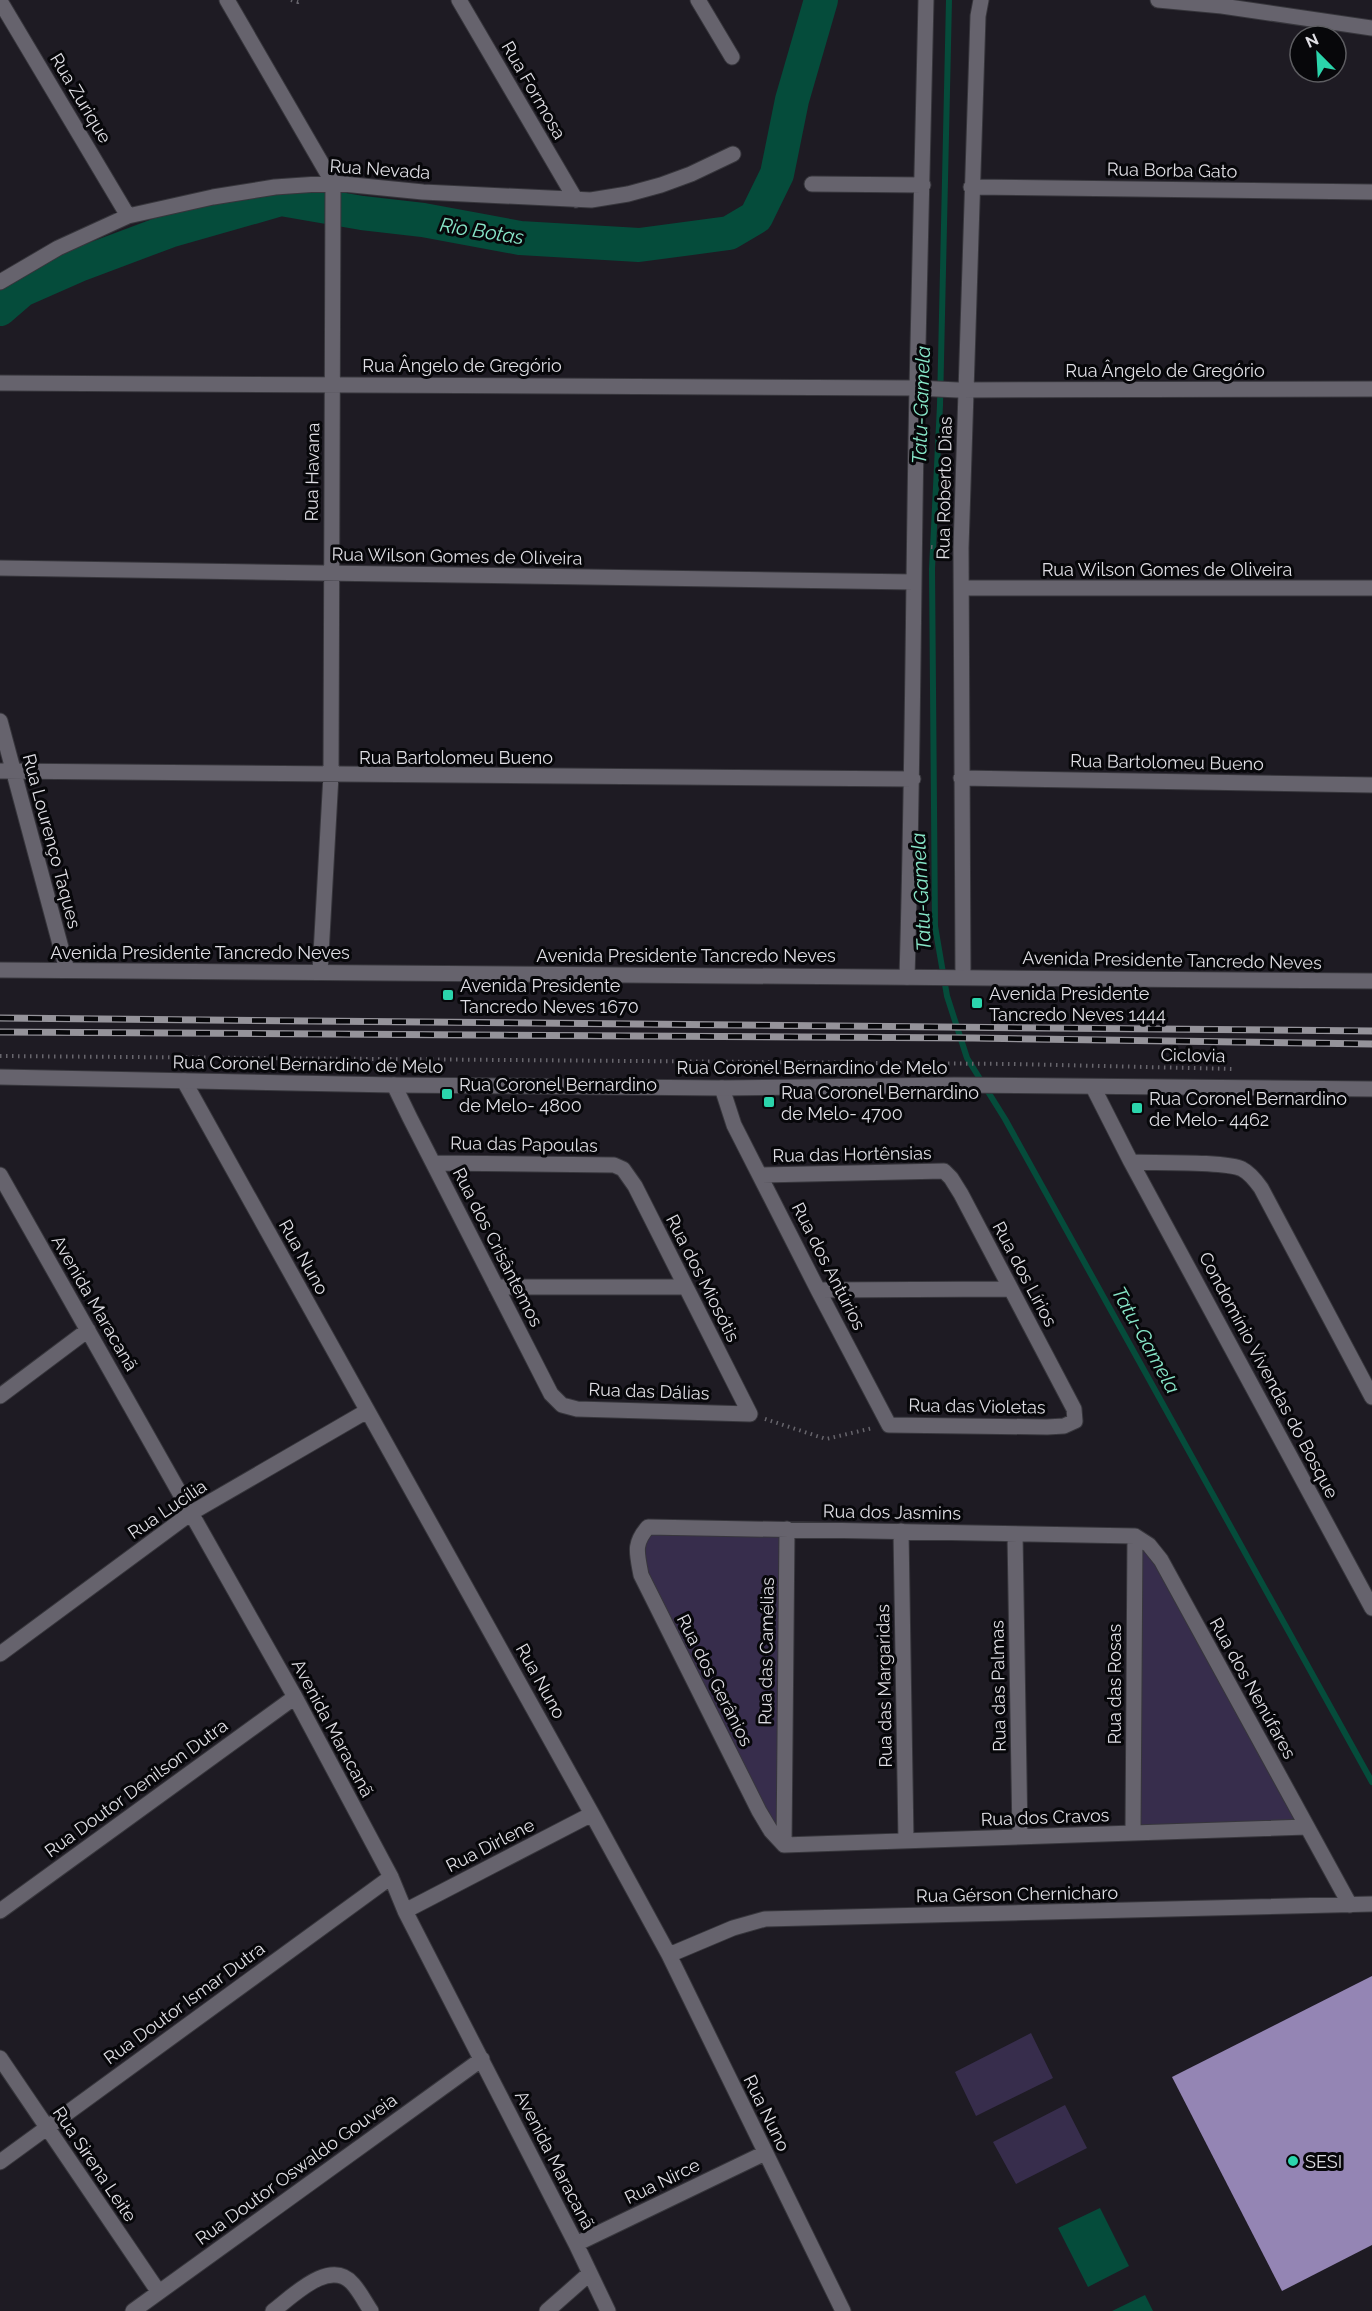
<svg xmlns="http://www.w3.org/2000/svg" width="1372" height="2311" viewBox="0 0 1372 2311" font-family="Raleway,sans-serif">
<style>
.green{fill:#372d4c}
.water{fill:#054c3b}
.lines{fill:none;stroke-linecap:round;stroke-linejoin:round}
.stream{stroke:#054c3b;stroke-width:6}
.river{stroke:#054c3b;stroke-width:34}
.building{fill:#9485b4}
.minor-casing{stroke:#37363c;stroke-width:17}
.secondary-casing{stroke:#37363c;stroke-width:17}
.path{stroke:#67656c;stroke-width:4;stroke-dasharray:1.5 4.5;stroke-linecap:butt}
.minor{stroke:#66636d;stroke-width:15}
.secondary{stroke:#66636d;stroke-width:15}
.rail-casing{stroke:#95939a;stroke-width:7}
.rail{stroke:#07070a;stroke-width:4.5;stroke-dasharray:14;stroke-linecap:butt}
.poi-dot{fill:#2bd5ac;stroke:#07070a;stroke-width:2}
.labels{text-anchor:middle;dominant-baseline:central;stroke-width:6;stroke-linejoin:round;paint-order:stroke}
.street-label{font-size:18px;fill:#dfdee4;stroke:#07070a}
.poi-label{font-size:18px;fill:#dfdee4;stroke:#07070a;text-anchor:start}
.water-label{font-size:20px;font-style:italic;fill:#88e7c9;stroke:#07070a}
</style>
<rect width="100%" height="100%" fill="#1e1b23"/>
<path class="green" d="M648 1527 783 1532 777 1837 647 1575 643 1541Z
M1139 1543 1146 1547 1300 1824 1139 1827Z
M1031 2033 1053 2078 976 2116 955 2072Z
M1065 2105 1087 2148 1016 2184 993 2142Z"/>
<path class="water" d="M1100 2208 1129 2266 1088 2287 1058 2228Z
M1145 2295 1153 2311H1112Z"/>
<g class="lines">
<path class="stream" d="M949 0 940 405 932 569 935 926 947 996 967 1058 1005 1119 1372 1782"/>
<path class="river" d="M0 309 22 290 81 264 169 231 281 199 362 213 423 220 520 238 639 245 729 233 756 217 777 174 792 100 821 0"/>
</g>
<path class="building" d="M1372 1976V2245L1282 2291 1172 2077Z"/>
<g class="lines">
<defs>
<path id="minor" d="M227 0 333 183 331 775 320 972
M459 0 576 200
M698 0 732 57
M1158 0 1222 6 1372 28
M0 1 128 216
M812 184 923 185
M971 187 1372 192
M0 282 58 248 128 216 213 197 275 187 333 183 423 192 591 200 628 194 661 185 691 174 733 154
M0 383 917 388 958 390 1372 389
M0 568 914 582
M962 588H1372
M0 721 67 970
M0 771 913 779
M961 778 1372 785
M907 977C913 780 913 584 917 388 920 258 924 129 926 0
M963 977 961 548 978 16 981 0
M184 1081 592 1814 669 1955 843 2311
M394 1085 410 1118 551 1394 562 1405 577 1409 750 1414 635 1186 623 1169 614 1165 433 1163
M1093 1087 1131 1162 1372 1608
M722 1088 734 1125 818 1290 889 1425 1047 1427 1064 1426 1075 1421 1074 1409 961 1194 951 1178 944 1171 760 1175
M1131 1162C1152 1163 1228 1161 1242 1169 1250 1173 1256 1181 1261 1188L1372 1397
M0 1175 295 1697 391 1877 405 1911 576 2244 608 2311
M496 1287H685
M818 1290 1011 1289
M0 1396 88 1330
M901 1531 906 1841
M1015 1534 1020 1837
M1135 1536 1149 1545 1161 1560 1350 1905
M0 1654 191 1513 367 1411
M1133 1833 1135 1536
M784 1845 771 1831 759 1811 641 1575C637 1553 633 1544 648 1527L1135 1536
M784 1845 1307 1827
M784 1845 787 1529
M0 1911 295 1697
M405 1911 592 1814
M669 1955 733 1928 765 1919 1372 1904
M0 2058 158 2291
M0 2162 391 1877
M576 2244 765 2153
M133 2311 482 2059
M273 2311C292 2297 330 2257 353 2284 360 2292 365 2302 371 2311
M547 2311 589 2274"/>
<path id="secondary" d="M0 970 1372 981
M0 1077 394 1085 722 1088 954 1085 1372 1089"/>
</defs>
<use href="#minor" class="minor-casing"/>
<use href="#secondary" class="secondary-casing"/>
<path class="path" d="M291 0 298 2 301 0
M931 547 947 548
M0 1056 1013 1064 1235 1069
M765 1419 826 1439 873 1428"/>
<use href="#minor" class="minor"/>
<use href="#secondary" class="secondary"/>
<defs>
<path id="rail" d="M0 1018 1372 1031
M0 1032 974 1038 1372 1044"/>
</defs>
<use href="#rail" class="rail-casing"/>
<use href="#rail" class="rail"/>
</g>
<g class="poi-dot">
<rect x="442" y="989" width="12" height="12" rx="3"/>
<rect x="971" y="997" width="12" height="12" rx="3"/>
<rect x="441" y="1088" width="12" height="12" rx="3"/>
<rect x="763" y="1096" width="12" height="12" rx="3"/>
<rect x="1131" y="1102" width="12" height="12" rx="3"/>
<circle cx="1293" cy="2161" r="6"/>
</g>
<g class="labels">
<g class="street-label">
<text transform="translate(534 90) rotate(60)">Rua Formosa</text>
<text transform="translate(81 98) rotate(59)">Rua Zurique</text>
<text transform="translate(380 169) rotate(4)">Rua Nevada</text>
<text transform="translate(1172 170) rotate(1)">Rua Borba Gato</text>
<text x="462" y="365">Rua Ângelo de Gregório</text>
<text x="1165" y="370">Rua Ângelo de Gregório</text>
<text transform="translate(312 472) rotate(-89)">Rua Havana</text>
<text transform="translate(944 488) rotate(-89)">Rua Roberto Dias</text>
<text transform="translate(457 556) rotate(1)">Rua Wilson Gomes de Oliveira</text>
<text x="1167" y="569">Rua Wilson Gomes de Oliveira</text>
<text x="456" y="757">Rua Bartolomeu Bueno</text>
<text transform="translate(1167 762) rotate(1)">Rua Bartolomeu Bueno</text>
<text transform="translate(52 841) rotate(75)">Rua Lourenço Taques</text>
<text x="200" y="952">Avenida Presidente Tancredo Neves</text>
<text x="686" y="955">Avenida Presidente Tancredo Neves</text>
<text transform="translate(1172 960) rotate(1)">Avenida Presidente Tancredo Neves</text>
<text transform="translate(1193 1055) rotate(1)">Ciclovia</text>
<text transform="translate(308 1064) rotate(1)">Rua Coronel Bernardino de Melo</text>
<text x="812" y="1067">Rua Coronel Bernardino de Melo</text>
<text transform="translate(524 1144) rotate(1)">Rua das Papoulas</text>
<text transform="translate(852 1154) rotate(-1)">Rua das Hortênsias</text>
<text transform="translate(498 1247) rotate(63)">Rua dos Crisântemos</text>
<text transform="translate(304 1257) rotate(61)">Rua Nuno</text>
<text transform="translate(829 1266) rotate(63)">Rua dos Antúrios</text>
<text transform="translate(1025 1274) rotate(62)">Rua dos Lírios</text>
<text transform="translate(703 1278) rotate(63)">Rua dos Miosótis</text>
<text transform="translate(95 1303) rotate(60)">Avenida Maracanã</text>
<text transform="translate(1269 1375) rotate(62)">Condomínio Vivendas do Bosque</text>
<text transform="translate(649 1391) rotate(2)">Rua das Dálias</text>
<text transform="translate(977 1406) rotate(1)">Rua das Violetas</text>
<text transform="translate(167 1509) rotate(-34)">Rua Lucília</text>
<text transform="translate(892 1512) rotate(1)">Rua dos Jasmins</text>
<text transform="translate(766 1651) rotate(-89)">Rua das Camélias</text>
<text transform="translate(715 1680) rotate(63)">Rua dos Gerânios</text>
<text transform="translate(541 1681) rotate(61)">Rua Nuno</text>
<text transform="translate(1114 1684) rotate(-90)">Rua das Rosas</text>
<text transform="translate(884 1686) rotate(-91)">Rua das Margaridas</text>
<text transform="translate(998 1686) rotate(-91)">Rua das Palmas</text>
<text transform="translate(1253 1688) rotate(61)">Rua dos Nenúfares</text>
<text transform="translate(333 1728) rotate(62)">Avenida Maracanã</text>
<text transform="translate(136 1788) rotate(-36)">Rua Doutor Denilson Dutra</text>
<text transform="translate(1045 1817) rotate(-2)">Rua dos Cravos</text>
<text transform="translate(490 1845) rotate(-27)">Rua Dirlene</text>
<text transform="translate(1017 1894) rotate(-1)">Rua Gérson Chernicharo</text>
<text transform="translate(184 2003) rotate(-36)">Rua Doutor Ismar Dutra</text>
<text transform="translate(767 2113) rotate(64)">Rua Nuno</text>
<text transform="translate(555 2160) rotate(63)">Avenida Maracanã</text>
<text transform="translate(95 2164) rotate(56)">Rua Sirena Leite</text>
<text transform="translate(296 2169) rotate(-36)">Rua Doutor Oswaldo Gouveia</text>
<text transform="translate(662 2181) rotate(-26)">Rua Nirce</text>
</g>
<g class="poi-label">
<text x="460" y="985">Avenida Presidente<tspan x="460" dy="21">Tancredo Neves 1670</tspan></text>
<text x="989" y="993">Avenida Presidente<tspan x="989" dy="21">Tancredo Neves 1444</tspan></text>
<text x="459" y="1084">Rua Coronel Bernardino<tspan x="459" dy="21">de Melo- 4800</tspan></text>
<text x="781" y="1092">Rua Coronel Bernardino<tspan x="781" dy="21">de Melo- 4700</tspan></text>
<text x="1149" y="1098">Rua Coronel Bernardino<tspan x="1149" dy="21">de Melo- 4462</tspan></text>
<text x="1305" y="2161">SESI</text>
</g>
<g class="water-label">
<text transform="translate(482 231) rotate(9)">Rio Botas</text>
<text transform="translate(921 405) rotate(-88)">Tatu-Gamela</text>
<text transform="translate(921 892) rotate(-93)">Tatu-Gamela</text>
<text transform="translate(1146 1340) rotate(61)">Tatu-Gamela</text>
</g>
</g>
<g transform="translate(1318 54) rotate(336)"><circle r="28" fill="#07070a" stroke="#5d5d61" stroke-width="1.5"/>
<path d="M0-4.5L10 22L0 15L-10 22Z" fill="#2bd5ac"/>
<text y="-9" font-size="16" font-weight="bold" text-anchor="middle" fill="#dfdee4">N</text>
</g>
</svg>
